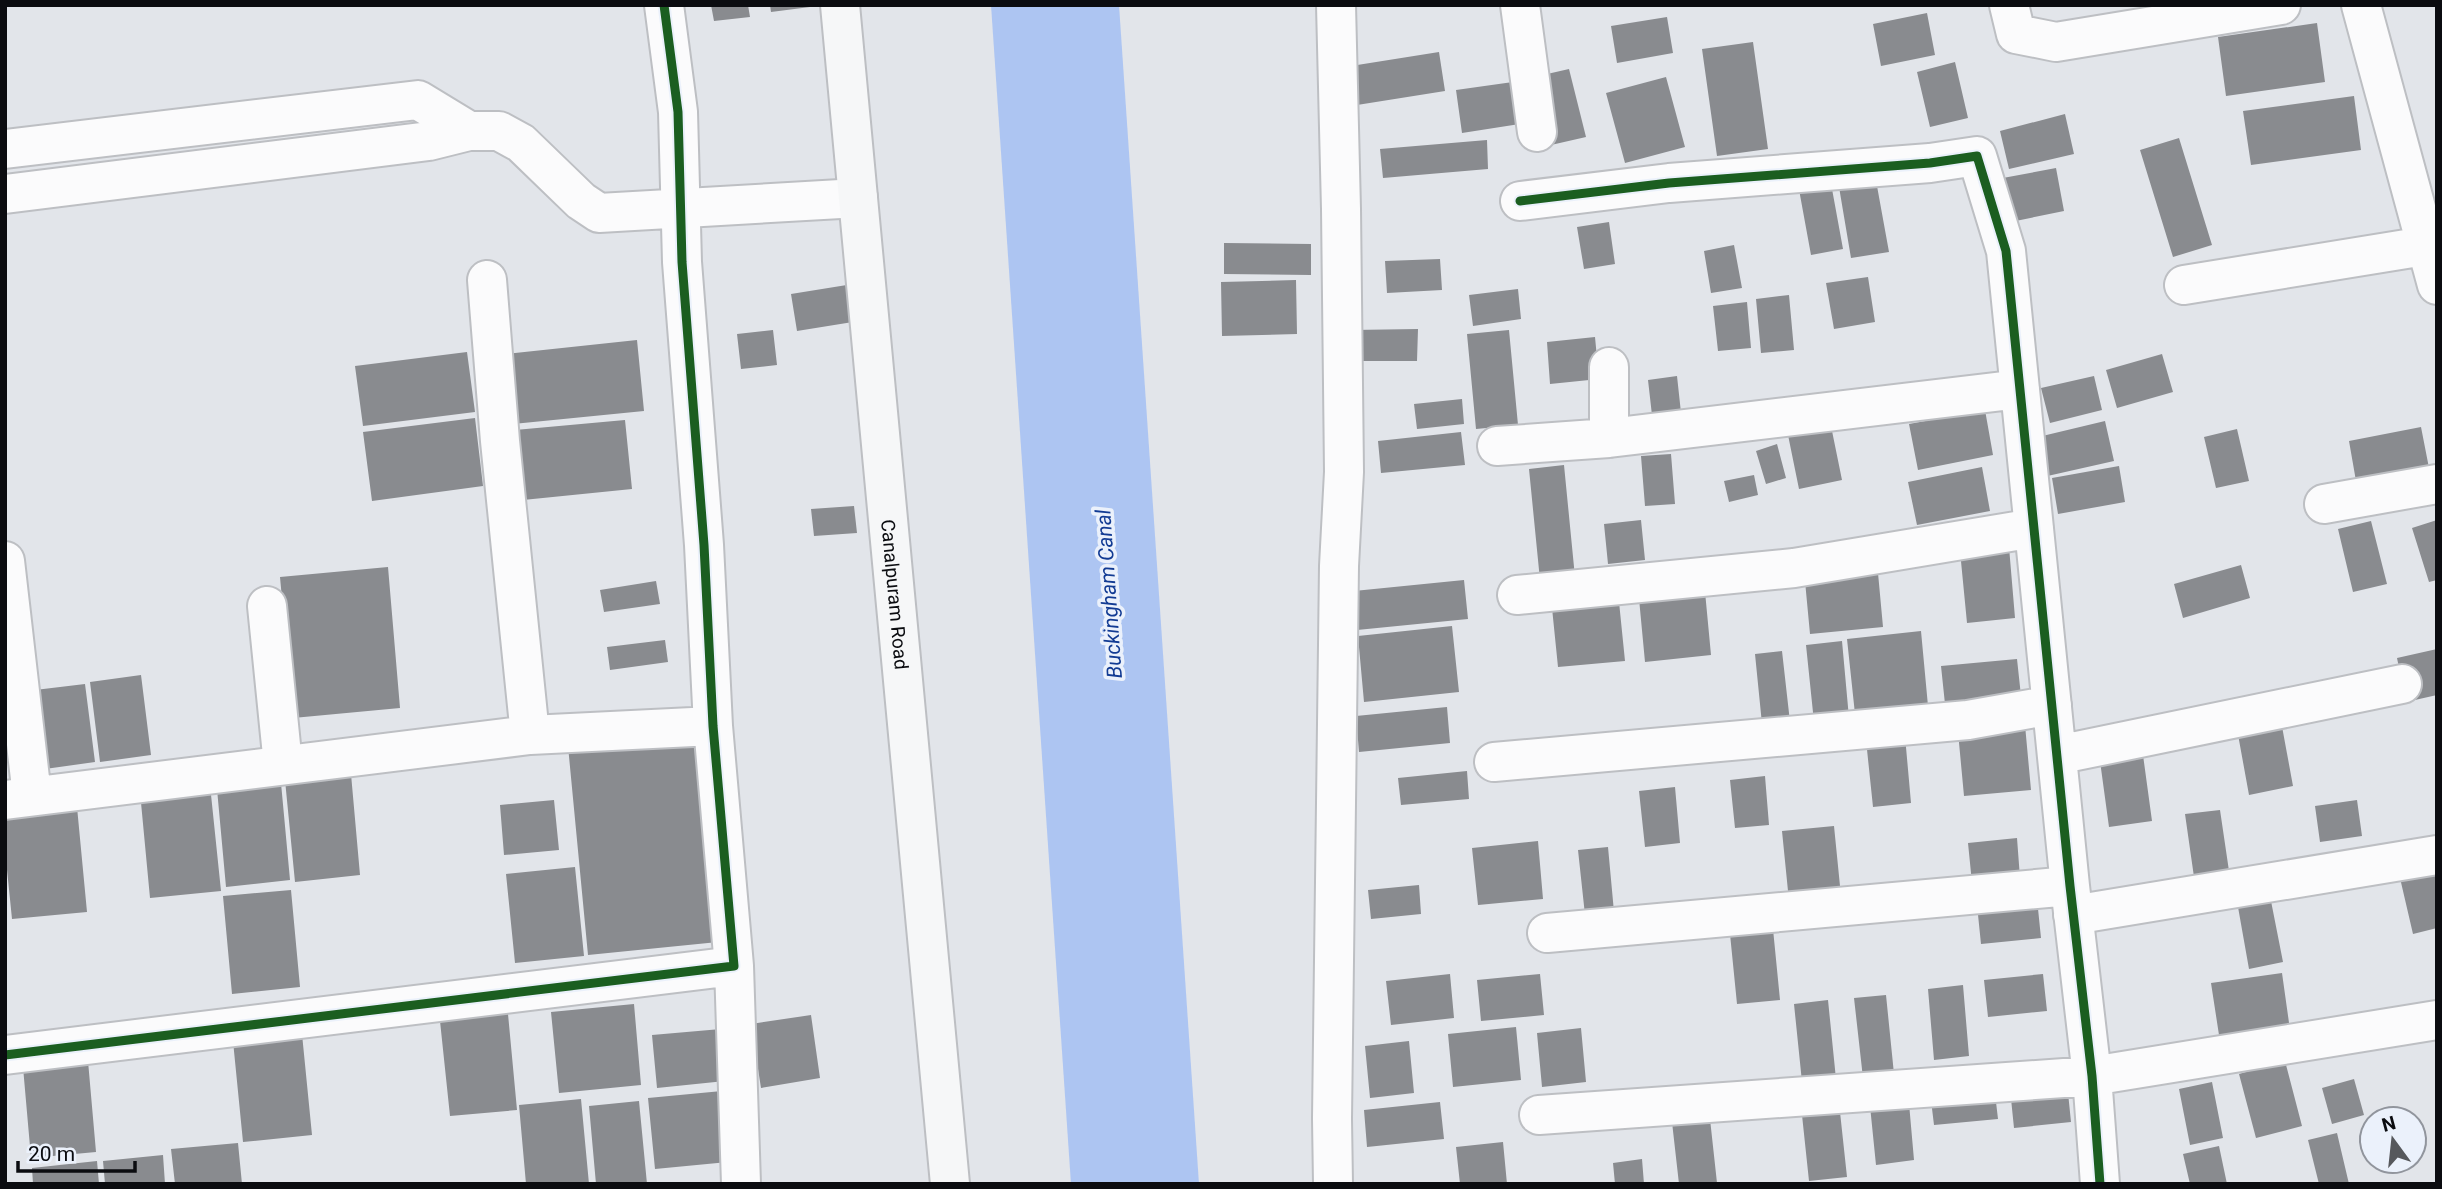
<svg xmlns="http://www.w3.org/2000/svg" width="2442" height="1189" viewBox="0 0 2442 1189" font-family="Roboto,sans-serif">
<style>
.water{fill:#adc5f2}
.building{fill:#898b8f}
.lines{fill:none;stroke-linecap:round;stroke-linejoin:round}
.street-casing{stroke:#bdbfc3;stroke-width:42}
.secondary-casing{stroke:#bdbfc3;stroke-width:42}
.street{stroke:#fbfbfc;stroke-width:38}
.secondary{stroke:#f6f7f8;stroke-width:38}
.cycleway-casing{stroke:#ebf1fb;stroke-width:13}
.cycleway{stroke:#1b5e20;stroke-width:9}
.labels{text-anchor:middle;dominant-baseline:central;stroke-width:7;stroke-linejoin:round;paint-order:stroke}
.street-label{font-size:19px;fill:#0b0c10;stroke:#ebf1fb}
.water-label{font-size:21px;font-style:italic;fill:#123b93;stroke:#ebf1fb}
</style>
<rect width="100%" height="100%" fill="#e2e5ea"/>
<path class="water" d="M991 5H1119L1199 1184H1071Z"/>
<path class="building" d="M711 5H748L750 17 714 21Z
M770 5H810V7L771 12Z
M1927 13 1935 55 1881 66 1873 24Z
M1667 17 1673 53 1617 63 1611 26Z
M2317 23 2325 82 2226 96 2218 37Z
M1753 42 1768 149 1717 156 1702 49Z
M1439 52 1445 91 1357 105 1351 66Z
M1955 62 1968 118 1930 127 1917 72Z
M1569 69 1586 137 1551 145 1534 77Z
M1666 77 1685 147 1625 163 1606 93Z
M1520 81 1526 123 1462 133 1456 90Z
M2354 96 2361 150 2251 165 2243 111Z
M2065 114 2074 154 2009 169 2000 131Z
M2179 138 2212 245 2173 257 2140 150Z
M1487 140 1488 169 1383 178 1380 149Z
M2056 168 2064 211 2001 224 1992 180Z
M1875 175 1889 252 1851 258 1838 181Z
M1830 178 1843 249 1811 255 1798 184Z
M1609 222 1615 264 1584 269 1577 227Z
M1224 243 1311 244V275L1224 274Z
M1734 245 1742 288 1711 293 1704 251Z
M1440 259 1442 290 1387 293 1385 261Z
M1868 277 1875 322 1834 329 1826 283Z
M1296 280 1297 334 1222 336 1221 282Z
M853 284 859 321 797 331 791 294Z
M1518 289 1521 319 1473 326 1469 295Z
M1789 295 1794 350 1761 353 1756 299Z
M1747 302 1751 348 1718 351 1713 306Z
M1418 329 1417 361H1352V330Z
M773 330 777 365 741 369 737 334Z
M1509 330 1518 425 1476 429 1467 334Z
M1595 337 1599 379 1550 384 1547 342Z
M637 340 644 411 513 424 506 354Z
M467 352 475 412 363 426 355 366Z
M2162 354 2173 392 2117 408 2106 370Z
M1677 376 1682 422 1653 424 1648 380Z
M2094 376 2102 410 2050 423 2041 388Z
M1462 399 1464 424 1417 429 1414 404Z
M1985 410 1993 455 1918 470 1909 424Z
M475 418 483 486 372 501 363 432Z
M625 420 632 489 523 500 515 430Z
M2105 421 2114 461 2043 477 2034 438Z
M1831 426 1842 480 1799 489 1788 435Z
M2421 427 2429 468 2356 481 2349 441Z
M2237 429 2249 481 2216 488 2204 437Z
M1461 432 1465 465 1381 473 1378 441Z
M1777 444 1786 478 1766 484 1756 451Z
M1671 454 1675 504 1645 506 1641 456Z
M1564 465 1575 577 1540 580 1529 469Z
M2119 466 2125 502 2058 514 2052 478Z
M1982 467 1990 511 1917 525 1908 482Z
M1754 475 1758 495 1729 502 1724 481Z
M854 506 857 533 814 536 811 509Z
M1641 520 1645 560 1608 564 1604 524Z
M2437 520V580L2429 582 2412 528Z
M2371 521 2387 584 2353 592 2338 529Z
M2009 547 2015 618 1967 623 1960 551Z
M2241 565 2250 598 2183 618 2174 584Z
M388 567 400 708 293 718 280 577Z
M1878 573 1883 627 1810 634 1805 581Z
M1464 580 1468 619 1357 630 1354 591Z
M656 581 660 604 604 612 600 590Z
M1704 581 1711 655 1645 662 1638 588Z
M1618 592 1625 661 1558 667 1551 598Z
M1452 626 1459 692 1364 702 1358 636Z
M1921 631 1928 706 1855 714 1847 639Z
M665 640 668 662 610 670 607 647Z
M1842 641 1849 718 1814 722 1806 645Z
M2437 649V695L2406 702 2397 658Z
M1782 651 1790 722 1762 724 1755 654Z
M2017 659 2021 696 1945 704 1941 666Z
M141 675 151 755 100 762 90 682Z
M85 684 95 762 45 769 35 690Z
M1447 707 1450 743 1359 752 1356 716Z
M2281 721 2293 786 2249 795 2237 729Z
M2025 725 2031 790 1964 796 1958 732Z
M699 734 718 942 588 955 568 746Z
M1905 736 1911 803 1873 807 1866 740Z
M2143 755 2152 821 2109 827 2100 761Z
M1467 771 1469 799 1401 805 1398 778Z
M351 774 360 875 295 882 285 780Z
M1765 776 1769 825 1735 828 1730 780Z
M281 783 290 880 226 887 217 789Z
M210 785 221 891 150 898 140 792Z
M1675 787 1680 843 1645 847 1639 791Z
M554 800 559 850 504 855 500 805Z
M2357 800 2362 836 2320 842 2315 806Z
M77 807 87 912 12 919 5 850V814Z
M2220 810 2229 871 2194 877 2185 814Z
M1834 826 1841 896 1789 901 1782 831Z
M2017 838 2020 878 1972 883 1968 843Z
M1538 841 1543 899 1478 905 1472 848Z
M1608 847 1614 912 1585 915 1578 850Z
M575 867 584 956 515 963 506 874Z
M2437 870V928L2413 934 2400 878Z
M1419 885 1421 914 1371 919 1368 890Z
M291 890 300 987 232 994 223 896Z
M2037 899 2041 938 1981 944 1977 905Z
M2271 901 2283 962 2249 969 2238 907Z
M1773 929 1780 1000 1737 1004 1730 934Z
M2282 973 2291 1037 2221 1048 2211 983Z
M1450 974 1454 1018 1391 1025 1386 981Z
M1540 974 1544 1015 1481 1021 1477 980Z
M2043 974 2047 1011 1988 1017 1984 980Z
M1963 985 1969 1056 1934 1060 1928 989Z
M1886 995 1894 1074 1863 1078 1854 998Z
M1828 1000 1836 1079 1802 1082 1794 1004Z
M634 1004 641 1085 559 1093 551 1012Z
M508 1014 517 1110 450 1116 440 1021Z
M811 1015 820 1078 761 1088 751 1024Z
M1516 1027 1521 1080 1453 1087 1448 1034Z
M1581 1028 1586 1082 1542 1087 1537 1033Z
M721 1029 725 1081 657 1088 652 1035Z
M302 1034 312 1135 243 1142 233 1041Z
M1409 1041 1414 1093 1370 1098 1365 1046Z
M88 1061 96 1152 31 1158 23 1067Z
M2285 1061 2302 1126 2256 1138 2239 1074Z
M2354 1079 2364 1115 2332 1124 2322 1088Z
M2212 1082 2223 1138 2190 1145 2179 1089Z
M2067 1083 2071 1122 2014 1128 2010 1089Z
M1994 1085 1998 1119 1934 1125 1930 1092Z
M722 1091 728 1162 655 1169 648 1098Z
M1908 1092 1914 1160 1876 1165 1869 1096Z
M581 1099 589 1184H526L519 1105Z
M639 1101 647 1184H596L589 1106Z
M1440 1102 1444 1139 1367 1147 1364 1110Z
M1840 1112 1847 1177 1809 1181 1802 1115Z
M1710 1119 1717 1183 1679 1184 1672 1122Z
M2337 1133 2349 1184H2319L2308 1140Z
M1503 1142 1507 1184H1460L1456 1147Z
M238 1143 242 1184H175L171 1149Z
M2219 1146 2227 1184H2190L2183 1154Z
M163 1155 165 1184H105L103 1161Z
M1642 1159 1644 1184H1615L1613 1163Z
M97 1161 99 1184H33L32 1168Z"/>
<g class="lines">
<defs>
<path id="street" d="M1520 5 1537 132
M2009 5 2016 34 2056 42 2281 5
M2361 5 2437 285
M5 149 418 100 469 131
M5 194 429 141 469 131H499L521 143 581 201 599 213 858 198
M1520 201 1669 183 1930 163 1977 156 2006 251 2070 886 2092 1076 2100 1184
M487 280 500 441 530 735
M2184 285 2437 244
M1609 438V367
M1497 446 1609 438 2020 389
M2324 504 2437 484
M5 561 32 796
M1517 595 1794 568 2034 528
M267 606 283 765
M2057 755 2402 684
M1494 762 1968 720 2052 705
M5 800 530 735 713 726
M2073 915 2437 855
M1547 933 2070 886
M734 966 741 1184
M5 1055 734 966 713 726 704 545 682 262 678 112 664 5
M1539 1115 2092 1076 2437 1020
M1333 1184 1332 1119 1339 566 1344 472 1341 209 1336 5"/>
<g id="secondary">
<path id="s1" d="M840 5 950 1184"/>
</g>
</defs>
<use href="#street" class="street-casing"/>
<use href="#secondary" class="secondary-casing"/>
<use href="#street" class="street"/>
<use href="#secondary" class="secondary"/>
<defs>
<path id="cycleway" d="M1520 201 1669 183 1930 163 1977 156 2006 251 2070 886 2092 1076 2100 1184
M5 1055 734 966 713 726 704 545 682 262 678 112 664 5"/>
</defs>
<use href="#cycleway" class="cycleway-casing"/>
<use href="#cycleway" class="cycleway"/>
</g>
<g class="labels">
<g class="street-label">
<text stroke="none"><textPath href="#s1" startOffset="592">Canalpuram Road</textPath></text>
</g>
<g class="water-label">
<text transform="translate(1109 594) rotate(-94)">Buckingham Canal</text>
</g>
</g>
<rect width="2442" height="1189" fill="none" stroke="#0b0c10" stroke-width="14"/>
<g transform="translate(2393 1140) rotate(345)"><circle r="33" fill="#ebf1fb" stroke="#91959d" stroke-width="2"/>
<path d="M0-5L12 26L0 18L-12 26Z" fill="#56585c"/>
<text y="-10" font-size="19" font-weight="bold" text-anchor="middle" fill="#0b0c10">N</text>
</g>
<path d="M18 1161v10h117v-10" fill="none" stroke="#0b0c10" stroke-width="3.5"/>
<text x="28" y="1161" font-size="21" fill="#0b0c10" stroke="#ebf1fb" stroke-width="5" paint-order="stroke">20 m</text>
</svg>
